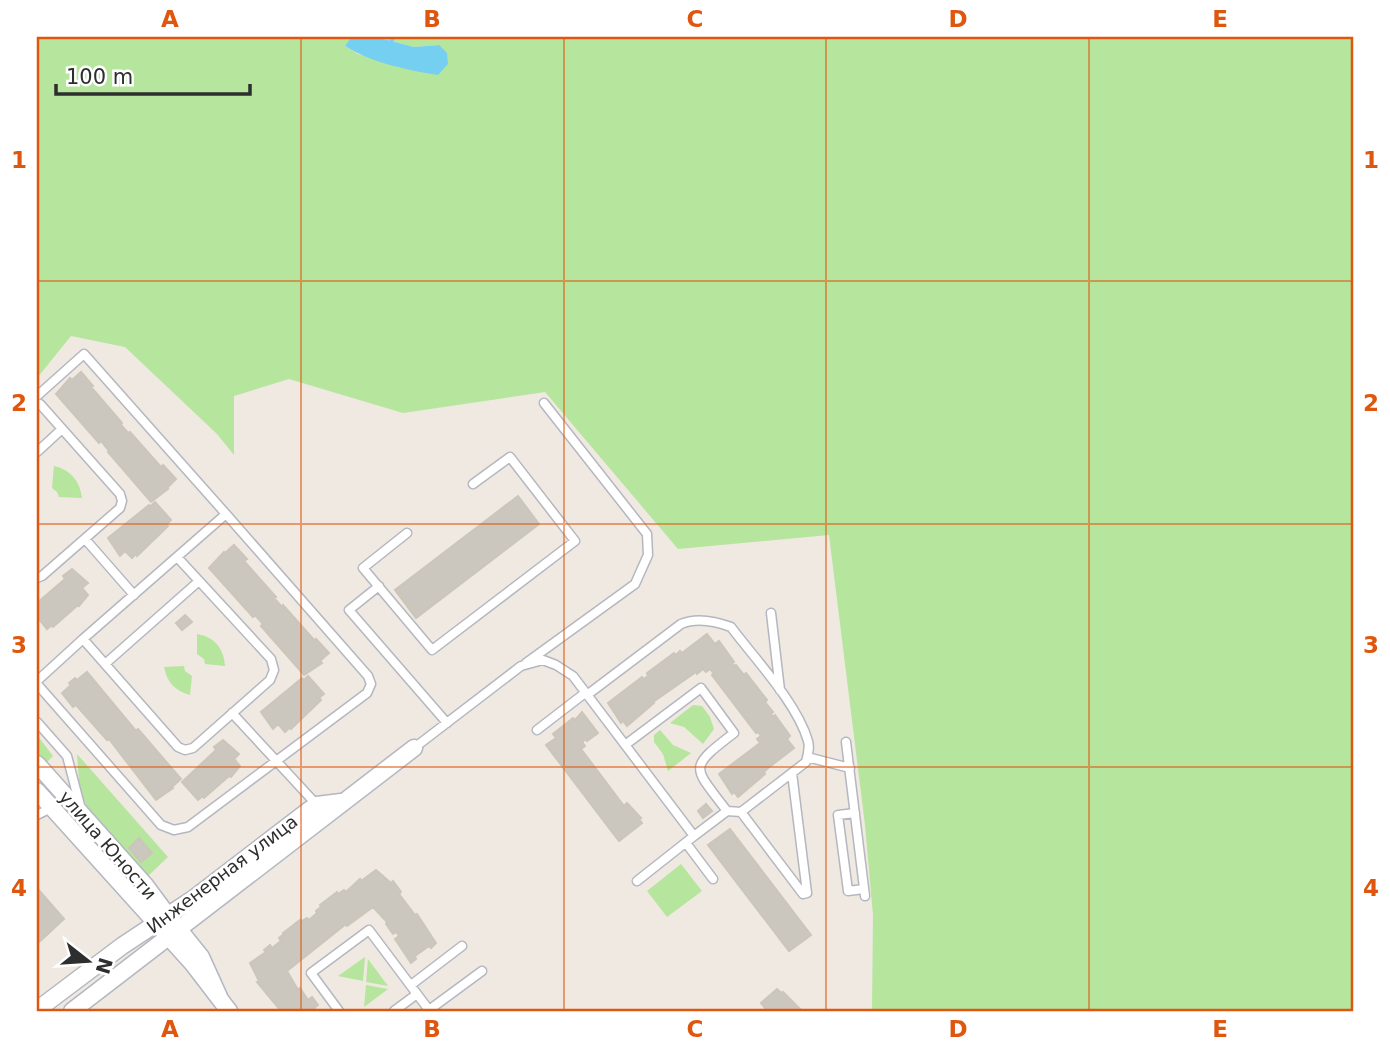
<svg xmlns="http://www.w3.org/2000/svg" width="1390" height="1048" viewBox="0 0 1390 1048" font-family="'DejaVu Sans',sans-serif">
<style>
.green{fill:#b6e59e}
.water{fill:#75cff0}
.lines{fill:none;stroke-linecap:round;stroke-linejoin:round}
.stream{stroke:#75cff0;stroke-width:3.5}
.building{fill:#cbc7bf;stroke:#cbc5ba;stroke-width:2}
.service-casing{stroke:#b4b7c1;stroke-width:11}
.minor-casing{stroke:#b4b7c1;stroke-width:19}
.service{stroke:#fff;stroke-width:8}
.minor{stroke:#fff;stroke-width:16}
.grid{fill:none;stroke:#df570e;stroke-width:2;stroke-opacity:0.55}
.labels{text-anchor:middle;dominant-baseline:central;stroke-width:5;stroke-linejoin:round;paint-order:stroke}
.street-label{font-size:18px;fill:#2e2e2e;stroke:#fff}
.neatline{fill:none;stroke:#df570e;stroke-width:2.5}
.grid-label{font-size:23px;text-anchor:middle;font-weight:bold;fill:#df570e}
</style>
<rect width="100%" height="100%" fill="#efe9e1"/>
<path class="green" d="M37 37H351L345 46 358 54 417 71 439 45 414 47 376 37H1353V1011H872L873 915 865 825 829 535 678 549 545 392 403 413 289 379 234 396V455L217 434 125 347 71 336 37 378Z
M54 466C71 470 80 481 82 498L59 497 57 492 52 488Z
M197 634C215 637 224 649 225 666L205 664 204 659 197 654Z
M184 666 185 671 192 676 190 695C175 691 167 682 164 667Z
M693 705 702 706 710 717 714 729 703 744 684 727 670 723Z
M660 730 673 745 691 753 668 771 663 754 654 742V735Z
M37 735 53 756 47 762 37 755Z
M77 754 168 857 148 876 90 811 80 794Z
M681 864 702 891 667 917 647 891Z
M365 957 363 981 338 976Z
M368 959 388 986 366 982Z
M366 985 388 989 364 1007Z"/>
<path class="water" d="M351 37H376L414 47 439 45 447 53 448 64 438 75C407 70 372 63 345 46Z"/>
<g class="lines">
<path class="stream" d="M391 42 394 37"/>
</g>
<path class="building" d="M81 372 93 386 91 387 122 423 121 425 128 433 130 432 161 467 163 465 176 479 167 488 168 489 151 502 108 452 109 451 101 441 99 443 56 394 70 378 72 380Z
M518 496 539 524 416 618 395 590Z
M155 502 171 520 166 525 168 526 137 556 136 554 132 558 125 551 120 556 108 538 149 505 150 507Z
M234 545 247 559 244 561 276 597 274 598 282 607 283 605 315 641 316 639 329 653 320 661 322 663 304 675 261 626 263 624 255 615 253 617 209 568 224 552 225 553Z
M72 569 88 583 82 588 88 595 79 606 78 605 53 627 52 625 47 629 37 617V603L65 579 63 576Z
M185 615 192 622 182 630 176 623Z
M707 634 715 644 719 641 734 662 732 663 734 666 736 665 744 675 746 673 767 700 765 702 773 712 771 714 773 717 775 715 790 736 787 739 794 748 768 768 764 772 765 774 738 797 734 792 732 794 719 774 760 743 757 739 761 736 758 732 756 733 712 675 714 674 710 669 706 672 703 669 697 674 696 672 653 702 654 703 627 726 623 721 621 723 608 703 642 677 644 679 648 676 647 673 674 653 676 655 680 651 682 653Z
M87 672 136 731 138 729 181 779 172 787 173 788 156 800 109 739 107 740 76 705 73 707 62 693 71 685 69 683 75 678 77 680Z
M308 676 324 694 319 698 321 700 291 729 289 728 285 732 278 724 273 729 261 712 302 678 304 680Z
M582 712 598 733 587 741 586 739 582 742 585 746 581 749 624 806 627 803 641 818 639 819 642 823 619 841 546 745 556 738 553 734 573 718 575 720Z
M223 740 239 754 234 759 240 766 231 777 229 776 204 798 203 796 198 800 182 782 216 750 214 747Z
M706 804 712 811 703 818 698 811Z
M730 829 811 935 789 951 708 845Z
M139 838 152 853 141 862 129 848Z
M376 870 391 883 393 881 401 892 399 894 415 915 417 914 436 943 431 948 429 946 415 956 416 959 411 963 395 939 399 936 396 932 393 934 386 924 387 922 373 907 347 926 346 924 287 971 298 990 300 988 308 1000 312 997 318 1005 314 1008 316 1011H281L257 982 259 981 250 963 266 952 264 950 270 945 272 948 281 941 279 938 284 934 283 933 300 920 302 921 307 918 309 920 317 913 316 911 321 907 320 905 337 892 338 894 344 890 346 892 360 879 361 881Z
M37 888 64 919 37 944Z
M777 989 781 993 783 992 802 1011H764L766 1009 761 1003Z"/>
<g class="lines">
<defs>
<path id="service" d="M37 396 84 354 226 514
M37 452 62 429
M407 533 363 568 432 650 575 541 510 457 473 484
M85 539 134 595
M37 578 42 576 120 508 122 501 120 494 40 404
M379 586 349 610 447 723
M771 613 780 690
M526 663 635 584 648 555 647 534 544 403
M105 664 199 581
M37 681 83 639 178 747 185 750 193 748 270 680 274 670 271 659 177 557
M37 684 161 825 174 830 188 827 367 693 371 684 368 676 226 514 83 639
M587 695 681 624C697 617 715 621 731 627 755 659 797 703 808 741 810 748 808 754 806 762L741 812 727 811
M232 713 317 805
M37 722 67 756 81 809
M537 730 585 693
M846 742 865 896
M625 745 701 688 734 733C687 769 693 766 727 811L694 836
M414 748 521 666 543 660 556 665 573 676 694 836 637 881
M807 757 850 768
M741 812 803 894 807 893 792 773
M855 813 838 815 848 891 864 889
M37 815 51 808
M686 843 713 879
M411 985 462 946
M417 994 429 1010 482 971
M339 1011 311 973 369 930 417 994 394 1011"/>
<path id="minor" d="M37 764 145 885 168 916 201 957 220 999
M37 791 193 964 229 1011
M37 1010 122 946 193 899 309 810 317 805 341 802
M72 1011 414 748"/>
</defs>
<use href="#service" class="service-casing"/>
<use href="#minor" class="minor-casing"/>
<use href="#service" class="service"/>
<use href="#minor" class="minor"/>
</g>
<path class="grid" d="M301 37V1011M564 37V1011M826 37V1011M1089 37V1011M37 281H1353M37 524H1353M37 767H1353"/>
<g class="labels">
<g class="street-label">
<text transform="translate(108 845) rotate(49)">улица Юности</text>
<text transform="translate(222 874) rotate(-37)">Инженерная улица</text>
</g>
</g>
<rect width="1390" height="1048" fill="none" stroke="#ffffff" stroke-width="77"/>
<g transform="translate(88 961) rotate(107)" stroke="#ffffff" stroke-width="5" paint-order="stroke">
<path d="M0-5L12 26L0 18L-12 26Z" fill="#2e2e2e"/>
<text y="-10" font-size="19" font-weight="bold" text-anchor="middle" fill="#2e2e2e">N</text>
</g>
<path d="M56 84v10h194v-10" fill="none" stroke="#2e2e2e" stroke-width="3.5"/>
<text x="66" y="84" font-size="21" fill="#2e2e2e" stroke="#ffffff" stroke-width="5" paint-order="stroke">100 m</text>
<rect x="38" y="38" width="1314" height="972" class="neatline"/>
<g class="grid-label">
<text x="170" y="27">A</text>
<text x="432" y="27">B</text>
<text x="695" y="27">C</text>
<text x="958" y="27">D</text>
<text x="1220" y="27">E</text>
<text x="19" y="168">1</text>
<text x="1371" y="168">1</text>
<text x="19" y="411">2</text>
<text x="1371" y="411">2</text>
<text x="19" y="653">3</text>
<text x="1371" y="653">3</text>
<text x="19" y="896">4</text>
<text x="1371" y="896">4</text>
<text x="170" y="1037">A</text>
<text x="432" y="1037">B</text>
<text x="695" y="1037">C</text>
<text x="958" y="1037">D</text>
<text x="1220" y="1037">E</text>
</g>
</svg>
